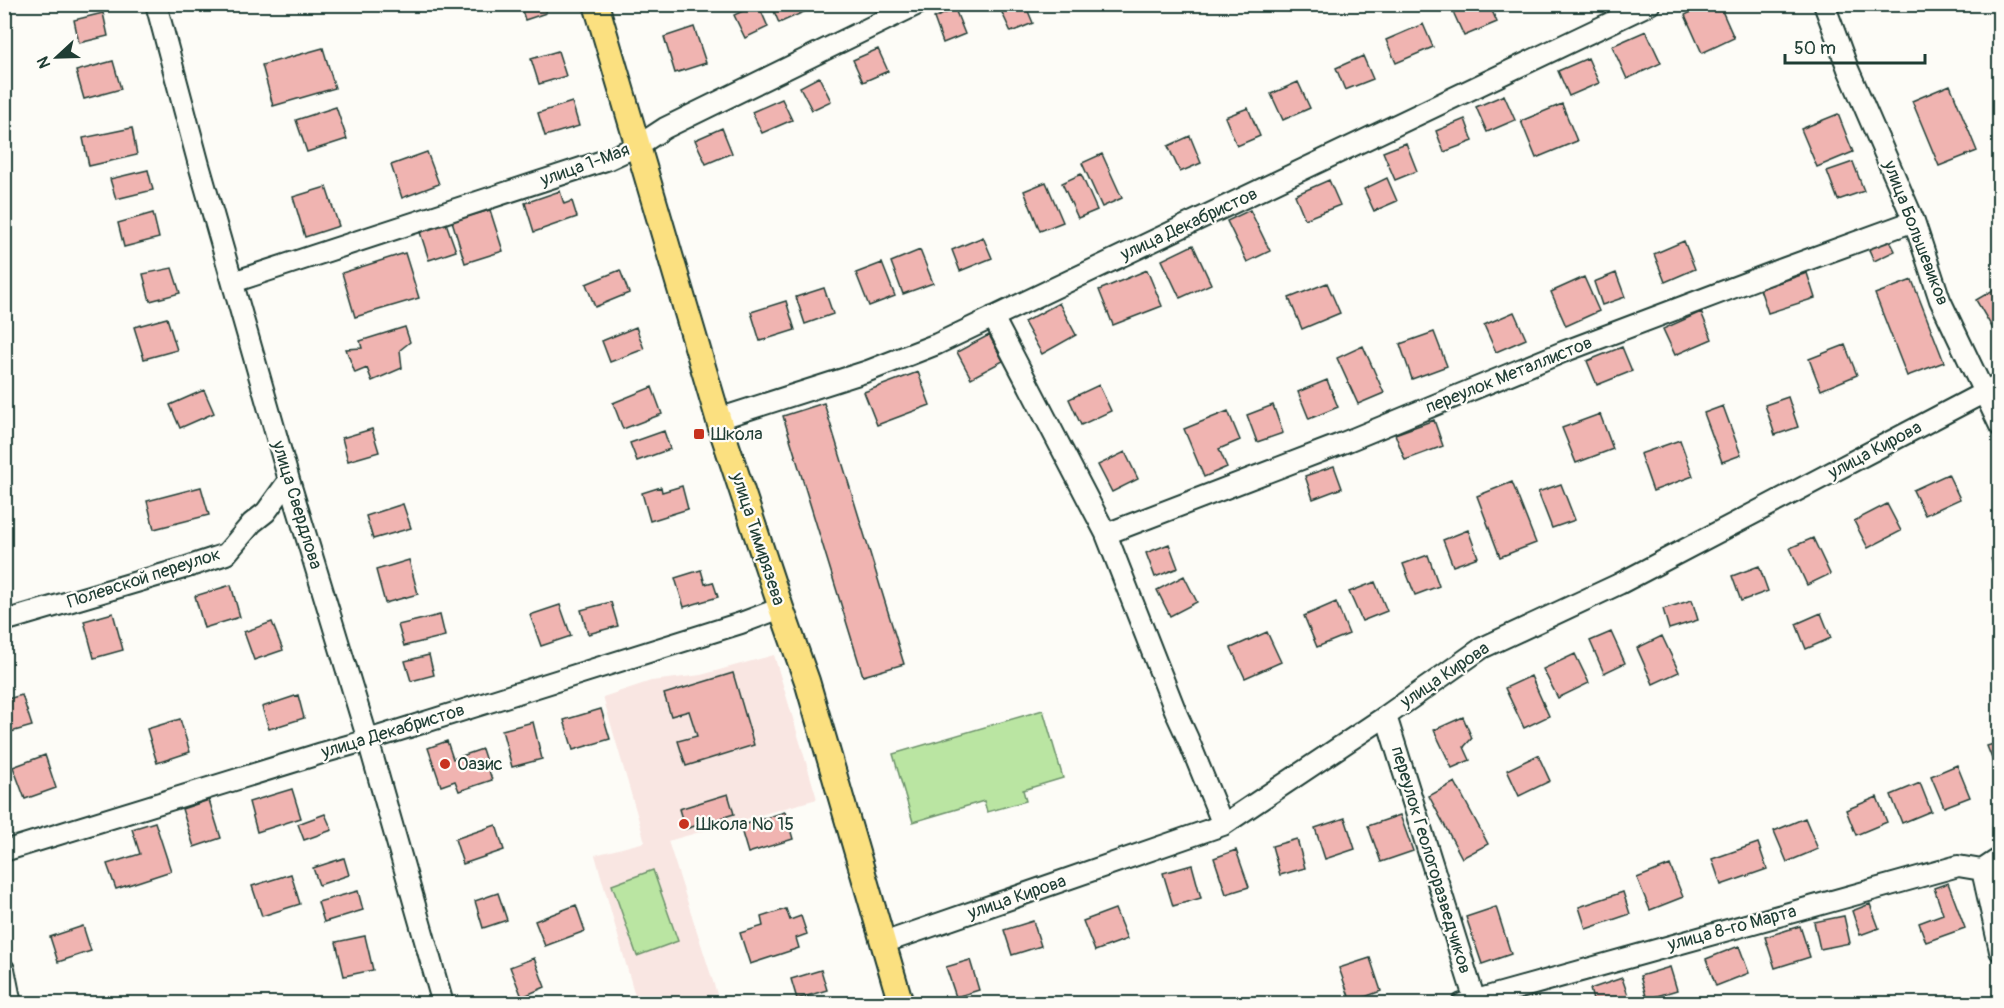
<svg xmlns="http://www.w3.org/2000/svg" width="2004" height="1008" viewBox="0 0 2004 1008" font-family="Pangolin,sans-serif">
<style>
.built{fill:#f9e6e2}
.green{fill:#bae5a2;stroke:#6c916b;stroke-width:1.5}
.building{fill:#f0b4b1;stroke:#1f3d34;stroke-width:1.5}
.lines{fill:none;stroke-linecap:round;stroke-linejoin:round}
.minor-casing{stroke:#1f3d34;stroke-width:24}
.major-casing{stroke:#1f3d34;stroke-width:28}
.minor{stroke:#fdfcf7;stroke-width:20}
.major{stroke:#fbe080;stroke-width:24}
.poi-dot{fill:#c8321e;stroke:#fdfcf7;stroke-width:2}
.labels{text-anchor:middle;dominant-baseline:central;stroke-width:4.5;stroke-linejoin:round;paint-order:stroke}
.street-label{font-size:18px;fill:#1f3d34;stroke:#fdfcf7}
.poi-label{font-size:18px;fill:#1f3d34;stroke:#fdfcf7;text-anchor:start}
</style>
<rect width="100%" height="100%" fill="#fdfcf7"/>
<filter id="ink" filterUnits="userSpaceOnUse"><feTurbulence type="fractalNoise" baseFrequency=".0167" numOctaves="2"/><feDisplacementMap in="SourceGraphic" scale="12" xChannelSelector="R" yChannelSelector="G"/><feConvolveMatrix kernelMatrix="1 2 1 2 8 2 1 2 1" color-interpolation-filters="sRGB"/></filter>
<g filter="url(#ink)">
<path class="built" d="M774 655 817 799 668 841 717 994 688 1003H637L595 855 645 842 603 697 651 681 701 675Z"/>
<path class="green" d="M1043 710 1063 778 1023 790 1026 801 987 812 984 801 913 822 893 754Z
M653 870 678 941 637 956 612 885Z"/>
<path class="building" d="M520 4H543L546 13 525 20Z
M758 4 768 27 745 38 734 15Z
M771 4H800L804 12 779 23Z
M998 4H1025L1033 23 1011 32Z
M1489 4 1497 22 1464 36 1450 5Z
M1708 4H1719L1734 38 1702 53 1685 15Z
M955 9 965 34 943 43 934 18Z
M103 13 108 36 79 43 74 20Z
M1423 24 1433 47 1396 63 1386 40Z
M694 27 706 63 675 73 664 37Z
M1646 31 1661 63 1627 79 1612 46Z
M323 48 335 88 273 106 262 65Z
M878 49 888 71 863 82 853 60Z
M558 51 566 76 539 84 531 59Z
M1363 56 1373 79 1345 90 1336 68Z
M1588 58 1599 83 1569 96 1558 71Z
M113 61 121 89 84 99 76 71Z
M819 77 831 101 812 110 800 87Z
M1298 82 1310 108 1283 120 1271 94Z
M1950 85 1977 151 1939 166 1912 101Z
M1504 95 1515 120 1487 132 1476 107Z
M782 99 792 120 762 133 752 112Z
M572 102 579 126 545 136 538 113Z
M1562 104 1577 141 1536 158 1521 121Z
M336 107 347 139 307 152 296 120Z
M1248 108 1260 136 1237 146 1225 117Z
M1838 114 1853 152 1817 167 1801 129Z
M1465 119 1473 141 1444 152 1436 131Z
M132 128 137 155 89 166 83 138Z
M722 128 732 153 706 164 695 140Z
M1190 136 1201 163 1180 172 1168 146Z
M1406 143 1417 171 1395 180 1383 152Z
M427 152 439 184 402 198 391 165Z
M1102 154 1122 198 1102 207 1082 163Z
M1853 162 1864 191 1838 200 1827 171Z
M148 170 153 190 116 199 110 179Z
M1081 174 1097 210 1078 218 1062 183Z
M1387 178 1397 201 1374 211 1364 189Z
M1329 180 1340 205 1305 219 1295 195Z
M1046 182 1063 222 1040 231 1024 191Z
M326 187 339 226 305 237 293 197Z
M560 191 564 204 572 201 577 217 534 232 525 203Z
M490 210 503 251 465 263 452 221Z
M1250 210 1270 251 1247 262 1227 221Z
M153 213 159 238 124 247 118 223Z
M446 223 456 251 429 260 420 232Z
M1887 235 1895 251 1874 261 1867 245Z
M983 237 992 258 960 271 952 250Z
M1684 241 1695 269 1665 282 1654 254Z
M1193 245 1211 284 1180 298 1162 260Z
M920 250 933 283 903 294 891 262Z
M405 253 419 298 355 317 342 273Z
M882 263 895 296 869 306 856 273Z
M172 268 180 293 150 301 143 274Z
M620 270 629 293 595 307 586 284Z
M1147 270 1162 306 1113 325 1099 290Z
M1616 273 1625 297 1602 305 1594 282Z
M1807 273 1815 298 1768 313 1760 289Z
M1584 277 1599 311 1566 326 1551 292Z
M1912 280 1944 362 1907 376 1875 294Z
M1327 283 1340 313 1302 329 1289 298Z
M2000 286V325L1993 329 1976 300Z
M824 288 833 314 805 324 796 297Z
M786 301 795 330 760 341 751 312Z
M1059 303 1076 335 1042 354 1024 322Z
M1514 312 1526 339 1496 352 1484 325Z
M1701 312 1712 339 1675 355 1663 329Z
M167 318 177 350 144 359 134 327Z
M405 327 410 342 400 350 402 368 372 381 367 368 355 373 346 349 362 348 360 341Z
M636 327 644 349 610 362 602 341Z
M1434 332 1447 366 1412 379 1400 344Z
M989 335 1003 361 971 378 957 352Z
M1845 345 1857 375 1821 390 1809 359Z
M1363 346 1384 393 1358 404 1337 358Z
M1622 347 1632 371 1597 385 1587 361Z
M918 372 930 405 877 425 864 392Z
M1327 380 1338 407 1309 419 1298 392Z
M1099 385 1111 411 1081 425 1069 399Z
M652 387 662 414 623 429 613 403Z
M204 390 214 413 180 428 170 405Z
M1788 397 1798 427 1775 435 1765 405Z
M824 403 904 664 863 676 783 416Z
M1273 405 1283 433 1257 442 1247 415Z
M1723 406 1741 455 1722 462 1704 413Z
M1228 411 1240 440 1219 449 1227 467 1204 477 1184 429Z
M1600 414 1613 449 1576 463 1562 428Z
M1434 420 1443 446 1405 460 1395 434Z
M372 429 379 452 348 461 342 438Z
M664 431 670 449 637 461 630 443Z
M1680 440 1693 476 1653 491 1640 454Z
M1125 452 1138 479 1112 492 1098 465Z
M1334 466 1342 488 1313 499 1305 476Z
M1948 474 1960 499 1925 515 1913 490Z
M1512 482 1536 543 1500 557 1477 496Z
M1561 484 1575 520 1552 528 1538 492Z
M682 486 688 509 650 521 642 493 661 487 662 492Z
M201 487 209 515 154 529 147 501Z
M403 504 411 528 373 539 366 516Z
M1887 504 1901 531 1868 548 1854 521Z
M1468 530 1478 557 1453 566 1443 540Z
M1813 538 1830 574 1807 585 1790 548Z
M1169 544 1178 568 1155 577 1146 553Z
M1428 555 1439 586 1415 595 1403 564Z
M2000 555V581L1991 559Z
M409 560 418 594 385 603 376 570Z
M1759 566 1768 591 1741 601 1732 576Z
M701 570 705 584 713 582 718 597 684 607 675 578Z
M1184 576 1197 602 1170 616 1157 590Z
M1375 582 1387 611 1362 621 1349 592Z
M231 585 240 617 204 628 195 596Z
M1692 600 1698 620 1669 629 1663 609Z
M611 602 618 626 588 634 581 610Z
M1336 602 1349 634 1317 647 1304 616Z
M560 605 571 636 541 646 530 615Z
M113 613 123 650 94 658 84 621Z
M1821 613 1831 638 1806 649 1796 624Z
M440 615 445 636 404 646 398 625Z
M272 622 283 650 254 660 244 632Z
M1267 632 1281 662 1245 678 1231 648Z
M1611 632 1625 663 1604 673 1590 641Z
M1662 636 1679 672 1653 684 1637 648Z
M1575 654 1589 683 1558 698 1543 669Z
M429 655 434 675 411 681 405 661Z
M733 673 754 745 686 766 678 741 697 736 689 711 671 716 664 694Z
M1531 676 1549 716 1524 728 1505 688Z
M22 695 32 726 4 734V700Z
M298 695 304 718 269 729 262 707Z
M601 709 610 739 573 750 564 720Z
M1463 717 1472 738 1464 747 1470 760 1452 768 1434 730Z
M180 719 190 752 157 763 147 729Z
M533 722 542 759 512 767 502 730Z
M447 741 453 759 482 749 492 780 459 791 455 781 441 786 428 748Z
M2000 742V779L1987 746Z
M45 755 56 788 25 799 13 767Z
M1538 755 1550 781 1519 796 1507 770Z
M1957 765 1970 797 1944 807 1931 776Z
M1455 782 1488 844 1462 858 1429 796Z
M1920 783 1931 811 1902 823 1891 795Z
M292 789 301 818 257 832 249 802Z
M728 794 734 814 685 829 679 809Z
M1877 797 1887 822 1856 835 1846 810Z
M209 800 221 838 194 847 182 809Z
M785 812 793 839 748 853 740 826Z
M325 814 332 830 304 840 298 824Z
M1400 815 1413 851 1381 862 1368 826Z
M1345 818 1355 849 1325 859 1315 828Z
M1805 818 1818 849 1787 862 1774 831Z
M155 822 171 871 116 889 107 864 140 854 132 829Z
M496 825 504 850 463 864 455 839Z
M1297 839 1305 868 1280 875 1272 846Z
M1758 843 1767 869 1721 885 1712 859Z
M1236 850 1249 887 1226 894 1214 858Z
M344 858 349 875 319 885 313 868Z
M1192 865 1201 898 1173 906 1163 873Z
M1670 865 1683 897 1650 910 1637 878Z
M291 874 300 904 262 916 252 886Z
M1948 883 1965 928 1926 942 1919 923 1943 914 1934 888Z
M358 891 363 910 324 922 318 902Z
M1623 892 1630 914 1586 929 1579 907Z
M498 893 507 920 483 928 475 901Z
M1870 904 1879 928 1860 935 1852 911Z
M576 905 585 931 545 946 535 921Z
M1496 907 1511 954 1482 964 1466 917Z
M786 909 790 920 801 916 807 934 796 938 799 948 750 964 740 933 763 926 761 917Z
M1115 909 1127 939 1095 951 1083 921Z
M1844 916 1850 943 1820 949 1814 922Z
M1033 921 1041 946 1012 955 1004 930Z
M83 926 91 951 58 962 50 937Z
M1800 926 1810 957 1775 968 1765 937Z
M365 936 373 970 344 976 336 942Z
M1739 946 1749 973 1716 986 1706 959Z
M534 958 545 987 522 997 510 967Z
M1370 958 1381 991 1351 1002 1339 968Z
M970 960 979 990 956 997 946 967Z
M1670 967 1677 990 1647 999 1640 976Z
M821 970 827 990 797 999 791 979Z
M1622 978 1631 1004H1594L1590 989Z"/>
<g class="lines">
<defs>
<path id="minor" d="M156 4 199 165 289 480 368 740 443 1004
M1824 4 1848 69 1914 221 1940 300 2000 426
M233 282 609 159 639 145 665 128 918 4
M993 317 1106 534 1177 715 1188 739 1223 825
M718 419 868 371 937 344 1650 4
M1106 534 1338 445 1563 352 1785 268 1914 221
M4 621 184 568 226 554 252 523 266 512 289 480
M1386 716 1476 1004
M4 851 322 753 368 740 741 623 781 608
M1982 870 2000 951
M883 943 1223 825 1386 716 1482 648 1619 584 1983 393 2000 383
M4 969 11 1004
M1462 1004 1958 866 1982 870 2000 858"/>
<path id="major" d="M596 4 721 428 781 608 807 681 901 1004"/>
</defs>
<use href="#minor" class="minor-casing"/>
<use href="#major" class="major-casing"/>
<use href="#minor" class="minor"/>
<use href="#major" class="major"/>
</g>
</g>
<g class="poi-dot">
<rect x="693" y="428" width="12" height="12" rx="3"/>
<circle cx="445" cy="764" r="6"/>
<circle cx="684" cy="824" r="6"/>
</g>
<g class="labels">
<g class="street-label">
<text transform="translate(585 165) rotate(-20)">улица 1-Мая</text>
<text transform="translate(1189 224) rotate(-25)">улица Декабристов</text>
<text transform="translate(1916 233) rotate(69)">улица Большевиков</text>
<text transform="translate(1509 375) rotate(-22)">переулок Металлистов</text>
<text transform="translate(1875 450) rotate(-28)">улица Кирова</text>
<text transform="translate(297 505) rotate(73)">улица Свердлова</text>
<text transform="translate(758 539) rotate(72)">улица Тимирязева</text>
<text transform="translate(144 578) rotate(-18)">Полевской переулок</text>
<text transform="translate(1445 675) rotate(-34)">улица Кирова</text>
<text transform="translate(393 731) rotate(-17)">улица Декабристов</text>
<text transform="translate(1431 860) rotate(73)">переулок Геологоразведчиков</text>
<text transform="translate(1017 897) rotate(-19)">улица Кирова</text>
<text transform="translate(1732 928) rotate(-15)">улица 8-го Марта</text>
</g>
<g class="poi-label">
<text x="711" y="434">Школа</text>
<text x="457" y="764">Оазис</text>
<text x="696" y="824">Школа № 15</text>
</g>
</g>
<rect width="2004" height="1008" fill="none" stroke="#fdfcf7" stroke-width="24"/>
<rect x="12" y="12" width="1980" height="984" fill="none" stroke="#1f3d34" stroke-width="2" filter="url(#ink)"/>
<g transform="translate(57 57) rotate(248)" stroke="#fdfcf7" stroke-width="4.5" paint-order="stroke">
<path d="M0-4.5L10 22L0 15L-10 22Z" fill="#1f3d34"/>
<text y="-9" font-size="16" font-weight="bold" text-anchor="middle" fill="#1f3d34">N</text>
</g>
<path d="M1785 54v9h140v-9" fill="none" stroke="#1f3d34" stroke-width="3"/>
<text x="1794" y="54" font-size="18" fill="#1f3d34" stroke="#fdfcf7" stroke-width="4.5" paint-order="stroke">50 m</text>
</svg>
